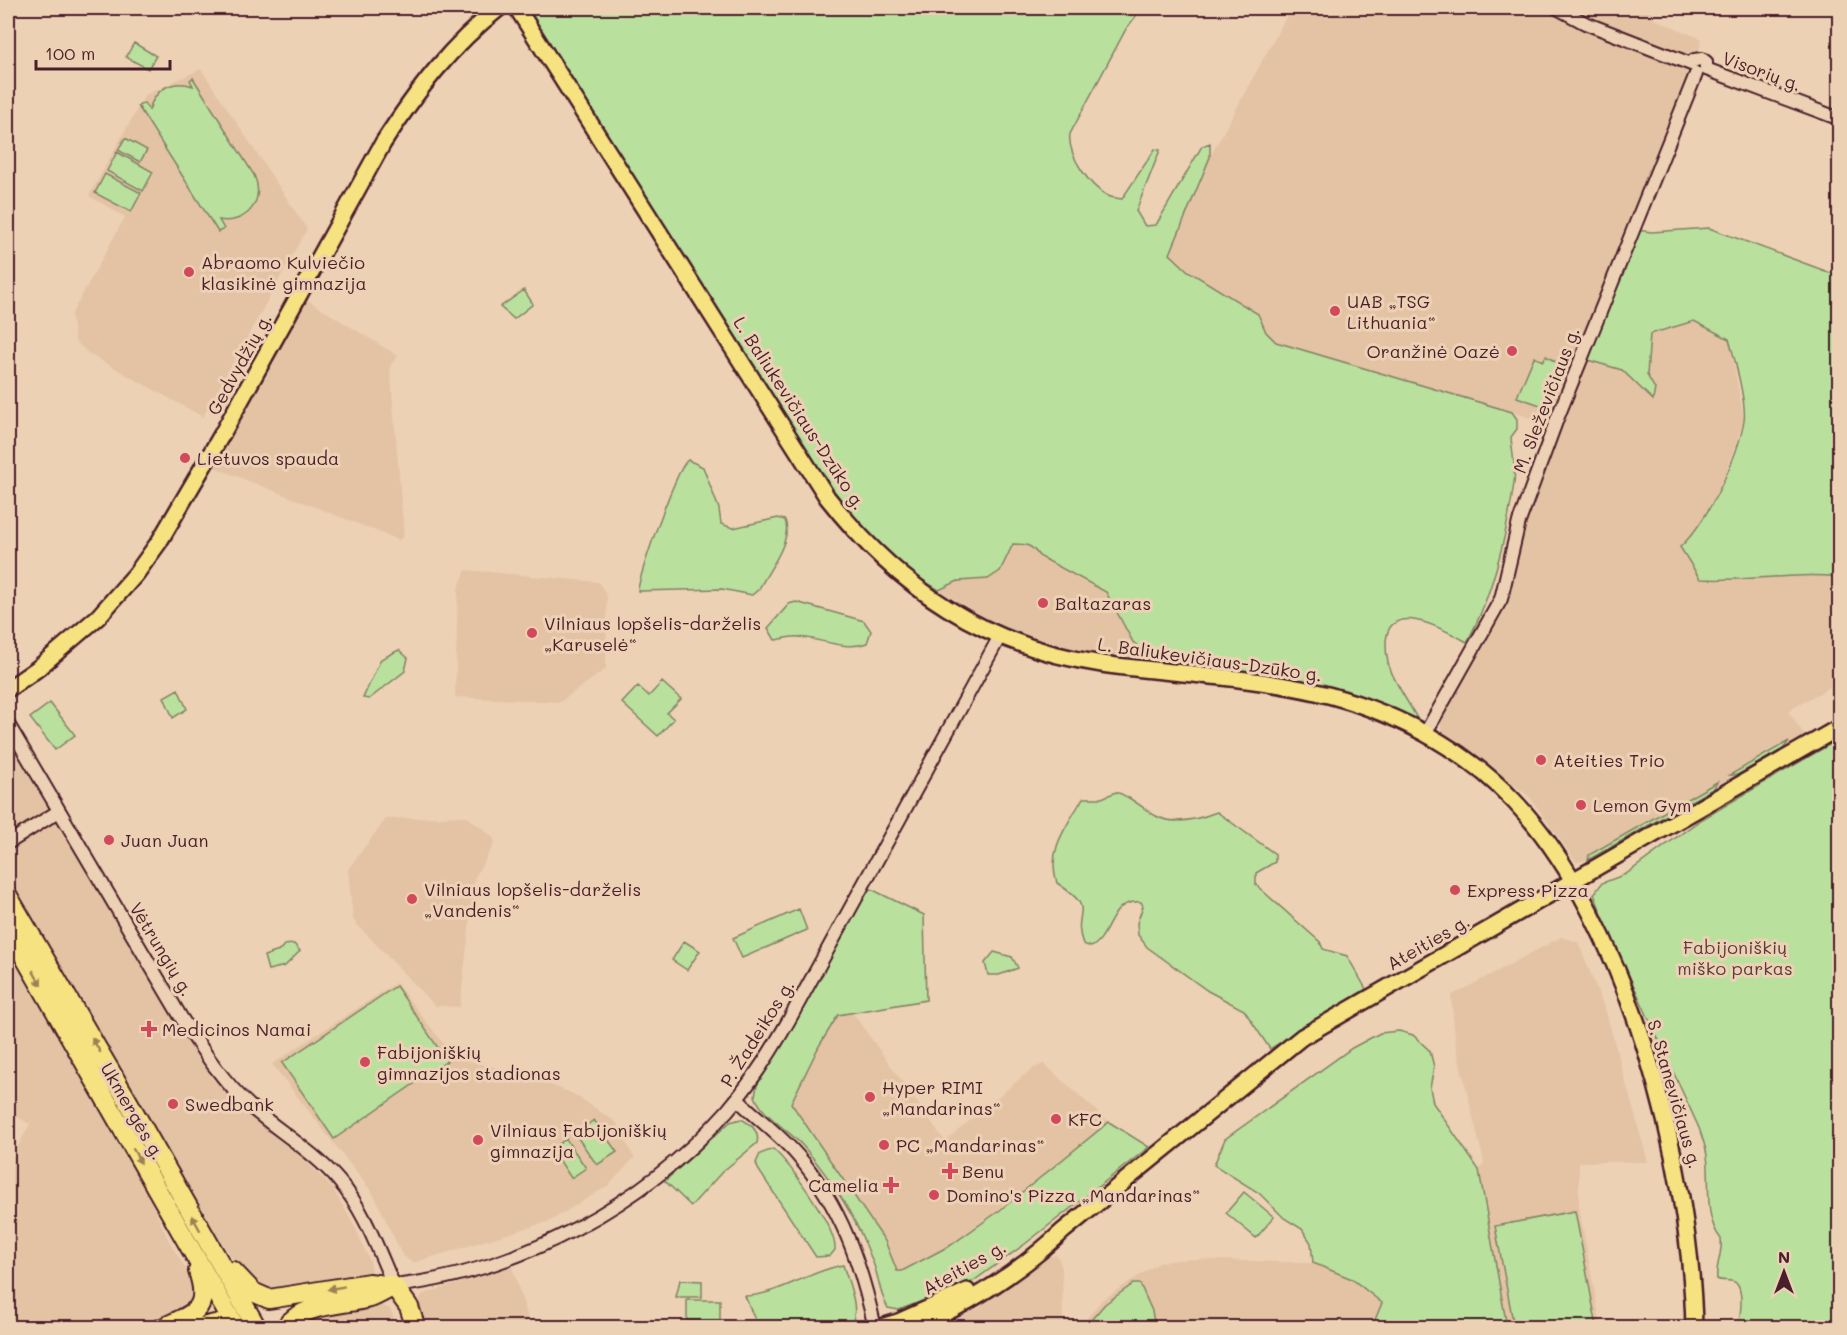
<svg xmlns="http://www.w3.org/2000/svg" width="1847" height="1335" viewBox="0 0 1847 1335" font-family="Mali,sans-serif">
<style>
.built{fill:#e3c3a4}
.green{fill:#b9e19d;stroke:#828064;stroke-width:1.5}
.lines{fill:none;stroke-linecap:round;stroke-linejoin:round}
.minor-casing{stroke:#4a1f2b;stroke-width:16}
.major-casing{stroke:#4a1f2b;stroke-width:20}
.highway-casing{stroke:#4a1f2b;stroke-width:22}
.minor{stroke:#edd1b4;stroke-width:12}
.major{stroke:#f6e281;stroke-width:15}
.highway{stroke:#f6e281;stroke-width:18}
.oneway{fill:#a08056}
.poi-dot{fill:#d1495b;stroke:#edd1b4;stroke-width:2}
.labels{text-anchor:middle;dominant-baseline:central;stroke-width:6;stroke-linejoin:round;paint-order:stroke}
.street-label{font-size:18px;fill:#4a1f2b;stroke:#edd1b4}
.poi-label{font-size:18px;fill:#4a1f2b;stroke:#edd1b4;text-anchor:start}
.park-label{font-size:18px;fill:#5b3c3c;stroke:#edd1b4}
</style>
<rect width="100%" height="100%" fill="#edd1b4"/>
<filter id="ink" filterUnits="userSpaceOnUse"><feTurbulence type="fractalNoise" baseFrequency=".0167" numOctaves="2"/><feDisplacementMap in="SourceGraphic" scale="12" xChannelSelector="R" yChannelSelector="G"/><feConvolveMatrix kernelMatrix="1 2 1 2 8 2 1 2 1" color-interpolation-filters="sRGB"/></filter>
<g filter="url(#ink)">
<path class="built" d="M1291 8H1550L1574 25 1686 68 1688 79 1548 423 1276 342 1266 332 1258 314 1188 271 1170 254 1210 157Z
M1567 8H1641L1650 11 1654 19 1702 39 1699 50 1685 53 1579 15Z
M201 69 307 229 203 417 89 354 75 341 71 315 125 217 89 196 145 95Z
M304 298 398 356 390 366 404 536 399 540 211 466 267 376 277 348Z
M1694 321 1729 339 1744 419 1723 482 1695 531 1680 548 1700 579 1721 581 1812 574 1839 577V682L1788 711 1806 737 1588 860 1576 862 1529 796 1445 736 1441 729V716L1504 609 1524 524 1584 359 1622 370 1652 399 1654 389 1647 375 1650 334Z
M1013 544 1033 546 1039 556 1106 592 1133 642 1150 656V663L1089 654 1033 640 992 623 939 590 958 581H977L1000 571Z
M466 570 599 582 607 597 606 669 560 702 455 697 458 589Z
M8 735 178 1025 212 1078 258 1123 301 1155 334 1190 356 1229 371 1264 370 1274 277 1294 245 1278 175 1170 8 884Z
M466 816 493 837 495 843 475 877 460 1007 435 1006 353 920 348 869 386 819Z
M1561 937 1578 942 1606 1012 1648 1162H1579V1207L1601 1327H1507L1483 1200 1479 1170 1484 1163 1456 1046 1451 996Z
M8 952 144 1186 170 1243 196 1285 198 1291 188 1310 151 1327H8V1165L30 1124 8 1112Z
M396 983 454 1057 521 1074 572 1093 616 1122 634 1158 609 1185 550 1221 413 1263 402 1255 374 1195 272 1064Z
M852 1012 945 1141 1033 1068 1044 1064 1109 1122 998 1211 951 1245 902 1271H897L885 1241 791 1103 819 1046 838 1015Z
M1057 1255 1062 1268 1063 1327 939 1328 979 1308 996 1292 1049 1257Z
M1188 1259 1313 1263 1352 1279 1382 1304 1372 1327 1079 1328 1102 1300 1160 1262Z
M512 1267 531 1327H422L416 1304 423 1294Z
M378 1304 390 1309 397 1327 296 1328 314 1317Z"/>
<path class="green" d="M528 8H555L559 12 571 8H1142L1126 29 1070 134C1067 155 1090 187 1108 196 1112 198 1118 198 1122 199L1155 149 1160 150 1136 211 1145 226 1156 225 1202 146 1210 143V157L1170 254 1188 271 1258 314 1266 332 1276 342 1512 412 1517 419V429L1511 437C1512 452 1516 469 1514 483 1507 534 1492 597 1467 642 1435 624 1374 593 1388 663 1392 679 1410 705 1418 720L1365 698 1319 685 1150 663V656L1133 642 1106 592 1039 556C1031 544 1026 544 1013 544L1000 571 988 579 958 581 939 590C889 562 855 520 821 474Z
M134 43 156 56 148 69 126 57Z
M193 78 254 175C266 201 246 225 219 220L224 229 218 232 138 106 144 103 149 110C155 89 172 79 193 86L190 80Z
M125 138 147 150 140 162 118 150Z
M117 152 153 172 143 191 107 171Z
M105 174 141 193 131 212 95 193Z
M1709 228 1839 276V577C1793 572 1747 582 1700 579L1680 547C1707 523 1738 457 1744 421 1747 404 1734 356 1729 339L1694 321 1650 334 1647 375 1655 389 1653 400 1622 370 1584 359 1635 230 1652 232Z
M524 290 533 304 514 319 500 307Z
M1546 356 1559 364 1561 368 1546 407 1517 397 1534 357 1543 361Z
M688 460 703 467 719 509 721 524 733 528 778 518 785 520C793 540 768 571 759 589L752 595 722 589 638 591C638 576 678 465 688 460Z
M796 602 864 621 871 631 867 643C846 651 821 639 799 637 791 636 783 639 775 640L768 628 789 604Z
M399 650 408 658 405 671 369 699 363 698 381 659Z
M662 682 681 699 667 713 674 719 658 736 622 703 638 686 649 696Z
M178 689 187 709 173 718 164 697Z
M50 703 75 735 55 750 30 718Z
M1839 739V1327H1738C1740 1317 1745 1292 1736 1283 1731 1279 1722 1282 1717 1279 1715 1265 1723 1254 1721 1239 1703 1216 1711 1184 1707 1156 1706 1147 1702 1137 1699 1128L1609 932 1594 894 1602 883 1626 874 1699 821Z
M1789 741 1783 749 1737 775H1730Z
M1717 782 1714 788 1588 860 1589 855Z
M1116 792C1132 797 1142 808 1156 816 1174 826 1199 819 1217 812L1275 854V862L1256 873V885L1320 942 1323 949 1347 956 1366 989 1270 1049 1244 1010 1208 991 1147 947 1138 935 1137 923 1143 906 1141 902C1108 899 1112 937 1091 947L1083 944C1070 910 1100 911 1057 883 1046 850 1067 826 1083 798H1102Z
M869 888 924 915 926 1000 838 1015 819 1046 791 1103 885 1241 897 1271H902L951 1245 999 1211 1109 1122 1149 1147 1025 1244 972 1282 899 1310 888 1308C879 1293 879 1276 872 1260 856 1217 833 1181 803 1146 789 1130 762 1116 755 1096L757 1085 782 1045Z
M799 909 807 930 742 958 733 938Z
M684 941 700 951 687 970 672 960Z
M294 944 300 951 285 966 268 970 264 956 279 951 284 945Z
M994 952 1012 957 1018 968 999 975H988L985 963Z
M396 986 447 1061 334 1139 282 1063Z
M1399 1031 1413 1035 1430 1051 1434 1067 1430 1088 1433 1103 1479 1170 1507 1327H1372L1382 1303 1352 1279 1313 1263 1311 1243 1302 1229 1284 1218 1259 1193 1214 1165 1225 1139 1352 1048 1380 1033Z
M741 1119C751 1124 760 1131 757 1143L722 1172 691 1206 665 1181 730 1122Z
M594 1120 617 1152 597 1165 575 1134Z
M566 1139 586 1168 571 1178 552 1149Z
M773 1149C790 1164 837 1228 835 1250L830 1256 816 1257 758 1169 756 1163 760 1154Z
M1244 1192 1274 1217 1256 1238 1226 1213Z
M1575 1211 1597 1327H1514L1495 1226Z
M843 1265C848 1282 864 1316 847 1328L758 1327 745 1296C779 1295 809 1271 843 1265Z
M680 1280 702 1281V1297H676Z
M1133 1284H1140L1152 1311 1155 1327H1085L1105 1304Z
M687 1300H720V1320H687Z"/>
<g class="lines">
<defs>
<path id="minor" d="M1557 8 1585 23 1691 64
M1691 64 1694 60 1702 59 1706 62V69
M1706 69 1840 119
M8 724 182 1019C203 1051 223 1082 252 1108 281 1133 314 1152 339 1181 365 1211 378 1250 394 1286 519 1272 643 1205 727 1111 751 1083 771 1052 789 1020L1000 636
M1425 734 1501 599 1519 522 1557 419 1696 74
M8 843 59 811
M737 1099C757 1118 780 1135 798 1156 841 1206 861 1264 875 1328"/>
<path id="major" d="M517 8 827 497C898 588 986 647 1102 664 1173 674 1246 676 1316 692 1389 709 1462 746 1514 801 1627 919 1691 1167 1694 1328
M8 689 37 669 98 617 136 574 159 542 221 436 383 143C416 92 451 45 499 8
M878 1328 898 1322 967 1291
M913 1328C970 1304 1018 1273 1063 1231L1302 1037 1840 727"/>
<path id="highway" d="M8 896 125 1096 257 1328
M8 928 236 1328
M233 1271 253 1292 269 1299 369 1283 394 1286 409 1307 416 1328
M162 1328C194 1313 211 1311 198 1271
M199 1328 215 1324 229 1328
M285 1328C302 1302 346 1306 373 1297 380 1294 387 1290 394 1286"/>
</defs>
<use href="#minor" class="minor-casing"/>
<use href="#major" class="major-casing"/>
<use href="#highway" class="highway-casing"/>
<use href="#minor" class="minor"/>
<use href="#major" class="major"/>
<use href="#highway" class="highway"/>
</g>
<defs><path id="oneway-solid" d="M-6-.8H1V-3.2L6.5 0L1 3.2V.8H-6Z" transform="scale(1.5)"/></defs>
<g class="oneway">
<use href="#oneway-solid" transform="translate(37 978) rotate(60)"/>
<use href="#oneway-solid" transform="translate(96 1045) rotate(-120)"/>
<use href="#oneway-solid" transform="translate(137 1156) rotate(61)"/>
<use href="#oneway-solid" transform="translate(196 1223) rotate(-119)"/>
<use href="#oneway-solid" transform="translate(336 1288) rotate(170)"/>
</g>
</g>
<g class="poi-dot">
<circle cx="189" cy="272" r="6"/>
<circle cx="1335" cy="311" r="6"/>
<circle cx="1512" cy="351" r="6"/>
<circle cx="185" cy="458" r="6"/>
<circle cx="1043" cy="603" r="6"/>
<circle cx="532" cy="633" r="6"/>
<circle cx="1541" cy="760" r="6"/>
<circle cx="1581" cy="805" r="6"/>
<circle cx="109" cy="840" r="6"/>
<circle cx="1455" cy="890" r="6"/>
<circle cx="412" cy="899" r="6"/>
<path d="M146 1020h6v6h6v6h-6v6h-6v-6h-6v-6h6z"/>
<circle cx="365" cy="1062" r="6"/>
<circle cx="870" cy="1097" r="6"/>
<circle cx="173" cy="1104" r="6"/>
<circle cx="1056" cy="1119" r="6"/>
<circle cx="478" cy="1140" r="6"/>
<circle cx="884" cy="1145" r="6"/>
<path d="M947 1162h6v6h6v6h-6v6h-6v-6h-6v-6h6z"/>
<path d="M888 1176h6v6h6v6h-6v6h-6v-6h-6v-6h6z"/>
<circle cx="934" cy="1195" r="6"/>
</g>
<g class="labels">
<g class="street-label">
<text transform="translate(1762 71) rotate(20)">Visorių g.</text>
<text transform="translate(239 364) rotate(-61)">Gedvydžių g.</text>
<text transform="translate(1546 400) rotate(-69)">M. Sleževičiaus g.</text>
<text transform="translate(800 413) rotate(57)">L. Baliukevičiaus-Dzūko g.</text>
<text transform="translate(1210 659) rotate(8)">L. Baliukevičiaus-Dzūko g.</text>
<text transform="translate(1428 942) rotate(-30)">Ateities g.</text>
<text transform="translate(162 949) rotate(59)">Vėtrungių g.</text>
<text transform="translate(757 1033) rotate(-58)">P. Žadeikos g.</text>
<text transform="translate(1675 1094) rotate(74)">S. Stanevičiaus g.</text>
<text transform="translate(133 1111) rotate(60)">Ukmergės g.</text>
<text transform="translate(964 1267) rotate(-29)">Ateities g.</text>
</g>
<g class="poi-label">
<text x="201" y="262">Abraomo Kulviečio<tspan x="201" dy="21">klasikinė gimnazija</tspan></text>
<text x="1347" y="301">UAB „TSG<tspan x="1347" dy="21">Lithuania“</tspan></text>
<text x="1500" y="351" text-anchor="end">Oranžinė Oazė</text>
<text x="197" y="458">Lietuvos spauda</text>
<text x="1055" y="603">Baltazaras</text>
<text x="544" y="623">Vilniaus lopšelis-darželis<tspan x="544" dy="21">„Karuselė“</tspan></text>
<text x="1553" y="760">Ateities Trio</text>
<text x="1593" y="805">Lemon Gym</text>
<text x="121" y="840">Juan Juan</text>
<text x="424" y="889">Vilniaus lopšelis-darželis<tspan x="424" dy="21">„Vandenis“</tspan></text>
<text x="1467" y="890">Express Pizza</text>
<text x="162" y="1029">Medicinos Namai</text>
<text x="377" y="1052">Fabijoniškių<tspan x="377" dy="21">gimnazijos stadionas</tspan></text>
<text x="882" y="1087">Hyper RIMI<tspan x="882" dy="21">„Mandarinas“</tspan></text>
<text x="185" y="1104">Swedbank</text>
<text x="1068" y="1119">KFC</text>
<text x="490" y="1130">Vilniaus Fabijoniškių<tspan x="490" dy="21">gimnazija</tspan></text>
<text x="896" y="1145">PC „Mandarinas“</text>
<text x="962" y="1171">Benu</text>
<text x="879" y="1185" text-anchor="end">Camelia</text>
<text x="946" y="1195">Domino's Pizza „Mandarinas“</text>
</g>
<g class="park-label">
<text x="1735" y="947">Fabijoniškių<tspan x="1735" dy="21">miško parkas</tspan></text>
</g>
</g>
<rect width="1847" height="1335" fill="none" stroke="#edd1b4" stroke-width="30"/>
<rect x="15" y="15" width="1817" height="1305" fill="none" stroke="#4a1f2b" stroke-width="2" filter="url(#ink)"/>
<g transform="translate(1784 1272)" stroke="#edd1b4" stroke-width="4.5" paint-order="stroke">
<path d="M0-4.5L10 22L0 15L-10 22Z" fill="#4a1f2b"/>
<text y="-9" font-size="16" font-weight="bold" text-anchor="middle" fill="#4a1f2b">N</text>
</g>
<path d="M36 60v9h134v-9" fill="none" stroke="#4a1f2b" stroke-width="3"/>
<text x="45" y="60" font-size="18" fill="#4a1f2b" stroke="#edd1b4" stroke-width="4.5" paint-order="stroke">100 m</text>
</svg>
